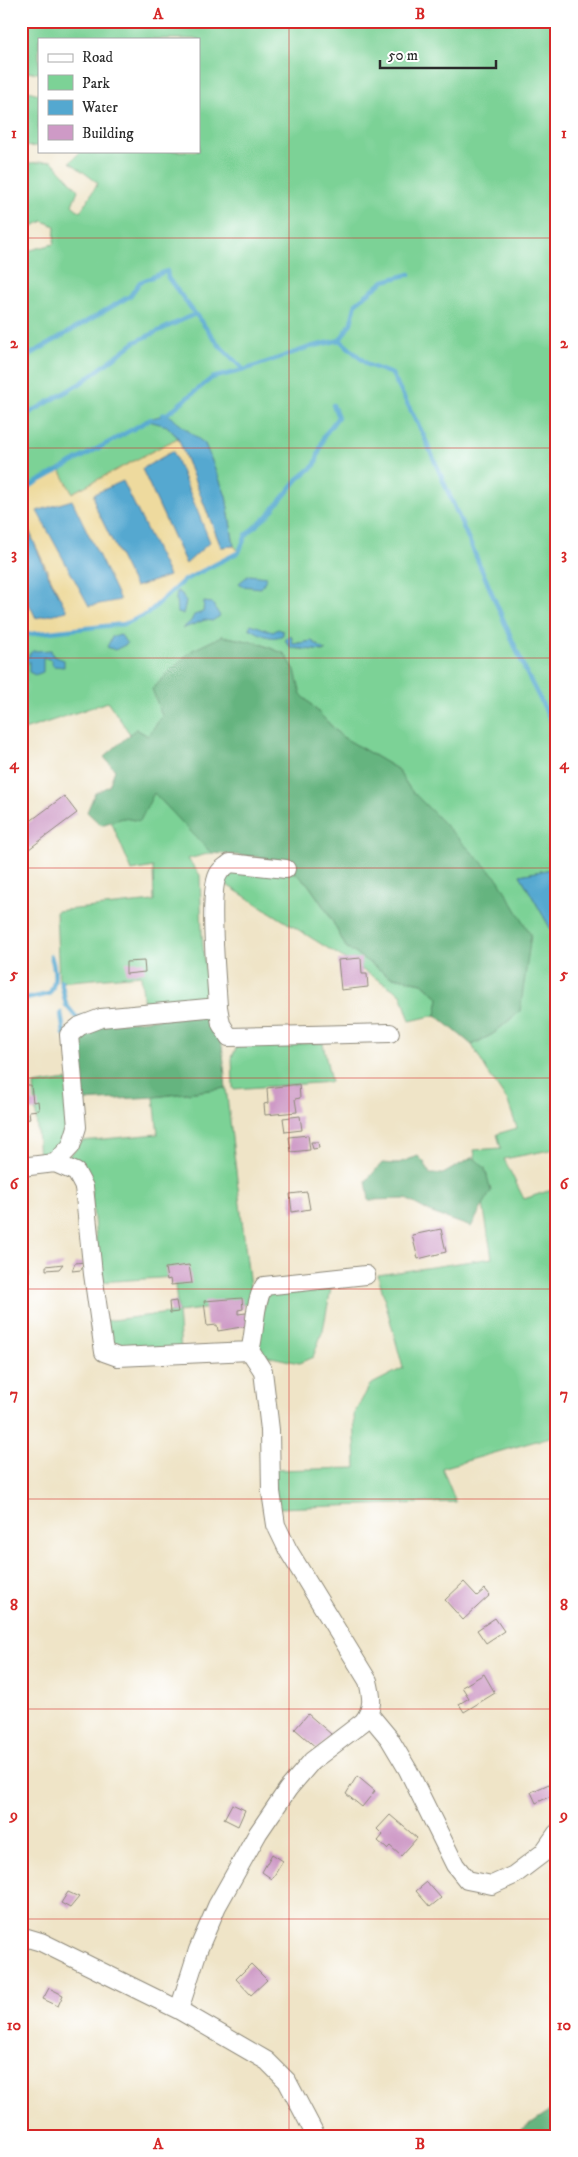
<svg xmlns="http://www.w3.org/2000/svg" width="578" height="2157" viewBox="0 0 578 2157" font-family="'IM FELL DW Pica',serif">
<style>
.green{fill:#7cd296;stroke:#547e60;fill-rule:evenodd}
.forest{fill:#65b47f;stroke:#487055}
.sand{fill:#eeda9e;stroke:#8c8264;fill-rule:evenodd}
.water{fill:#54a8d0;stroke:#406a7e}
.lines{fill:none;stroke-linecap:round;stroke-linejoin:round}
.stream{stroke:#54a8d0;stroke-width:4.5}
.building{fill:#ce9ac6}
.street-casing{stroke:#8d8879;stroke-width:20}
.street{stroke:#fff;stroke-width:18}
.grid{fill:none;stroke:#d62828;stroke-width:1;stroke-opacity:0.55}
.neatline{fill:none;stroke:#d62828;stroke-width:2}
.grid-label{font-size:16px;text-anchor:middle;font-weight:bold;fill:#d62828}
</style>
<rect width="100%" height="100%" fill="#fff"/>
<filter id="ink" filterUnits="userSpaceOnUse"><feTurbulence type="fractalNoise" baseFrequency=".02" numOctaves="2"/><feDisplacementMap in="SourceGraphic" scale="10" xChannelSelector="R" yChannelSelector="G"/><feConvolveMatrix kernelMatrix="1 2 1 2 8 2 1 2 1" color-interpolation-filters="sRGB"/></filter>
<filter id="wash" filterUnits="userSpaceOnUse"><feTurbulence type="fractalNoise" baseFrequency=".0096" numOctaves="4" result="noise"/><feDisplacementMap in="SourceGraphic" scale="20" xChannelSelector="R" yChannelSelector="G"/><feGaussianBlur stdDeviation="1.12" result="paint"/><feColorMatrix in="noise" values="0 0 0 0 0 0 0 0 0 0 0 0 0 0 0 0 0 1.4 0 .05"/><feComposite in="paint" operator="in"/></filter>
<g filter="url(#wash)">
<rect width="100%" height="100%" fill="#efe4c7"/>
<path class="green" d="M21 21H557V868L520 875 557 940V1153L555 1149 504 1159 524 1199 557 1188V1435L442 1468 456 1502 277 1508 273 1470 356 1468 354 1414 370 1385 403 1368 378 1275 492 1258 474 1150 501 1148 497 1134 517 1128 508 1102 487 1071 472 1045 493 1034 520 1011 410 789 397 769 341 736 301 694 285 654 258 643 222 636 148 736 136 729 130 734 108 702 21 731V635L124 624 147 614 183 581 239 551 234 546 226 496 205 444 167 426 178 438 72 493 59 468 21 491V254L27 251 54 244 55 226 43 221 21 232V167L30 163 52 161 78 190 72 205 80 212 98 183 70 162 81 151H199V39H39V73L21 72ZM291 635 293 644 312 641 325 651 291 648Z
M24 90 39 94 38 146 21 147V111L25 107Z
M154 792 211 853 188 859 200 875 202 934 208 1002 144 1007 141 975 59 982 56 911 154 901 153 867 132 871 111 821 123 818Z
M236 868 296 873 308 884 328 913 346 947 389 976 422 983 439 998 436 1015 410 1021 401 994 222 882Z
M323 1043 331 1082 233 1089 232 1057 237 1046Z
M67 1080 71 1132 53 1156 39 1158 34 1085Z
M226 1088 252 1303 178 1312 181 1350 113 1351 104 1321 178 1312 174 1277 100 1282 91 1187 65 1161 82 1141 158 1134 154 1097Z
M332 1283 323 1330 313 1357 299 1363 262 1355 256 1346 267 1291Z"/>
<path class="forest" d="M222 636 258 643 285 654 295 670 301 694 341 736 397 769 410 789 498 879 531 935 520 1011 493 1034 472 1045 436 1015 439 998 422 983 389 976 346 947 328 913 308 884 285 864 259 857 211 853 154 793 140 821 123 818 101 825 87 812 95 793 109 786 115 770 104 757 136 729 148 736 162 716 152 689 191 651Z
M209 1014C225 1033 223 1063 226 1088L154 1097 82 1101 77 1041 83 1031 105 1024Z
M418 1156 424 1162 430 1174H443L473 1157 485 1168 491 1191 471 1227 432 1213 406 1199 369 1200 366 1181 382 1163 396 1164Z
M557 2106V2136H512Z"/>
<path class="sand" d="M178 438 221 547 234 546 239 552 183 581 147 614 124 624 21 635V587L36 618 66 611 26 525 21 528V491L59 468 72 493ZM173 451 186 564 142 469ZM123 482 169 576 135 587 95 506 94 494Z"/>
<path class="water" d="M167 414 205 444 226 496 234 546 221 547 178 438 167 426 145 420Z
M173 451 210 542 186 564 142 469Z
M123 481 169 576 135 587 95 506 94 494Z
M72 500 120 600 89 606 37 511Z
M27 525 45 569 67 611 36 618 21 587V528Z
M249 575 267 577 261 588 241 586 239 583Z
M177 591 182 594 186 602 183 614 177 613 176 598Z
M204 602 212 603 220 616 212 621 205 620 182 629 191 621 194 615 203 612Z
M251 624 273 632 278 629 283 631V635C271 641 260 634 249 628Z
M121 635 127 644 115 650 107 647 112 637Z
M291 635 293 644 312 641 326 651 291 648 285 640Z
M51 650 53 656 64 660V667L53 666 51 660 43 657V672L35 675 29 672V654L33 651Z
M557 868V940L520 875Z"/>
<g class="lines">
<path class="stream" d="M340 340 368 365 392 374 423 434 526 672 557 732
M21 360 130 296 140 282 167 271 168 278 219 345 244 370
M163 415 167 414 212 378 244 370 310 347 340 340 351 323 356 303 384 281 410 274
M21 418 81 383 135 342 195 314
M21 491 151 419
M21 635 124 624 147 614 183 581 239 552 246 535 269 514 298 479 315 465 324 436 338 417 333 405
M21 658 29 659
M61 981 66 1005 77 1018 82 1017
M21 1000 49 994C57 983 55 968 51 956
M61 1013 64 1034"/>
</g>
<g id="blocks">
<path class="building" d="M64 796 77 813 21 855V828Z
M361 958 362 974H367L368 987 341 990 338 960Z
M144 961 145 972 126 974V962Z
M299 1084 300 1098 295 1099 297 1112 265 1115 264 1104 268 1103 267 1088Z
M21 1085H31L33 1102 38 1101 39 1110 29 1111 30 1119 21 1120Z
M300 1116 302 1130 285 1132 283 1118Z
M308 1135 310 1150 291 1152 289 1137Z
M311 1142H318L319 1148 313 1149Z
M307 1192 310 1209 292 1212 290 1194Z
M441 1229 446 1252 418 1259 412 1235Z
M85 1262 81 1270 72 1271 75 1263Z
M63 1264 59 1269 46 1270V1266Z
M189 1265 192 1283 171 1285 170 1279 167 1280 165 1268Z
M29 1267V1272L21 1273 22 1268Z
M242 1298 243 1309 238 1310V1314L246 1313 249 1320 247 1326 218 1331 217 1325 207 1326 204 1301Z
M176 1301 178 1312 170 1313 169 1302Z
M464 1582 477 1596 485 1589 490 1595 463 1620 445 1600Z
M495 1618 504 1631 486 1643 477 1630Z
M484 1674 495 1693 464 1712 459 1704 469 1698 462 1687Z
M308 1714 331 1734 318 1749 295 1729Z
M357 1776 375 1791 362 1807 346 1794Z
M549 1784 551 1788 557 1785V1793L536 1803 531 1792Z
M232 1804 245 1810 238 1826 224 1819Z
M390 1815 417 1838 401 1856 390 1846 387 1849 378 1841 383 1835 377 1829Z
M272 1854 283 1861 272 1879 262 1872Z
M427 1882 441 1898 430 1907 416 1891Z
M68 1892 79 1897 70 1908 61 1903Z
M251 1964 267 1980 251 1995 236 1979Z
M49 1988 63 1995 58 2006 43 1999Z"/>
</g>
</g>
<g filter="url(#ink)">
<use href="#blocks" fill-opacity="0" stroke="#8d8879" stroke-width="1"/>
<g class="lines">
<defs>
<path id="street" d="M218 1007C217 983 207 889 219 873 221 869 227 866 230 863L286 869
M55 1163 71 1146 77 1127 69 1035 80 1026 101 1018 218 1007 221 1024 229 1037 390 1033
M21 1167 55 1163 76 1172 84 1187 93 1274 104 1352 118 1357 250 1351C256 1329 253 1306 264 1286L366 1275
M369 1714 389 1738 408 1770 455 1865 467 1880 492 1885 514 1875 543 1853 557 1833
M21 1936 41 1942 179 2010 267 2061 287 2081 316 2136
M179 2010 198 1950 217 1906 258 1833 288 1789 312 1761 363 1722C374 1708 372 1697 368 1681L288 1550 276 1525 271 1492 270 1430 263 1371 250 1351"/>
</defs>
<use href="#street" class="street-casing"/>
<use href="#street" class="street"/>
</g>
</g>
<path class="grid" d="M289 21V2136M21 238H557M21 448H557M21 658H557M21 868H557M21 1078H557M21 1289H557M21 1499H557M21 1709H557M21 1919H557"/>
<rect width="578" height="2157" fill="none" stroke="#fff" stroke-width="55"/>
<rect x="38" y="38" width="162" height="115" fill="#ffffff" stroke="#aaaaaa"/>
<rect x="48" y="54" width="25" height="8" fill="#ffffff" stroke="#aaaaaa"/>
<text x="82" y="62" font-size="15" fill="#2b2b2b">Road</text>
<rect x="48" y="75" width="25" height="15" fill="#7cd296" stroke="#aaaaaa"/>
<text x="82" y="88" font-size="15" fill="#2b2b2b">Park</text>
<rect x="48" y="100" width="25" height="15" fill="#54a8d0" stroke="#aaaaaa"/>
<text x="82" y="112" font-size="15" fill="#2b2b2b">Water</text>
<rect x="48" y="125" width="25" height="15" fill="#ce9ac6" stroke="#aaaaaa"/>
<text x="82" y="138" font-size="15" fill="#2b2b2b">Building</text>
<path d="M380 60v8h116v-8" fill="none" stroke="#2b2b2b" stroke-width="2.5"/>
<text x="388" y="60" font-size="15" fill="#2b2b2b" stroke="#ffffff" stroke-width="4" paint-order="stroke">50 m</text>
<rect x="28" y="28" width="522" height="2102" class="neatline"/>
<g class="grid-label">
<text x="158" y="19">A</text>
<text x="420" y="19">B</text>
<text x="14" y="138">1</text>
<text x="564" y="138">1</text>
<text x="14" y="348">2</text>
<text x="564" y="348">2</text>
<text x="14" y="559">3</text>
<text x="564" y="559">3</text>
<text x="14" y="769">4</text>
<text x="564" y="769">4</text>
<text x="14" y="979">5</text>
<text x="564" y="979">5</text>
<text x="14" y="1189">6</text>
<text x="564" y="1189">6</text>
<text x="14" y="1399">7</text>
<text x="564" y="1399">7</text>
<text x="14" y="1610">8</text>
<text x="564" y="1610">8</text>
<text x="14" y="1820">9</text>
<text x="564" y="1820">9</text>
<text x="14" y="2030">10</text>
<text x="564" y="2030">10</text>
<text x="158" y="2149">A</text>
<text x="420" y="2149">B</text>
</g>
</svg>
